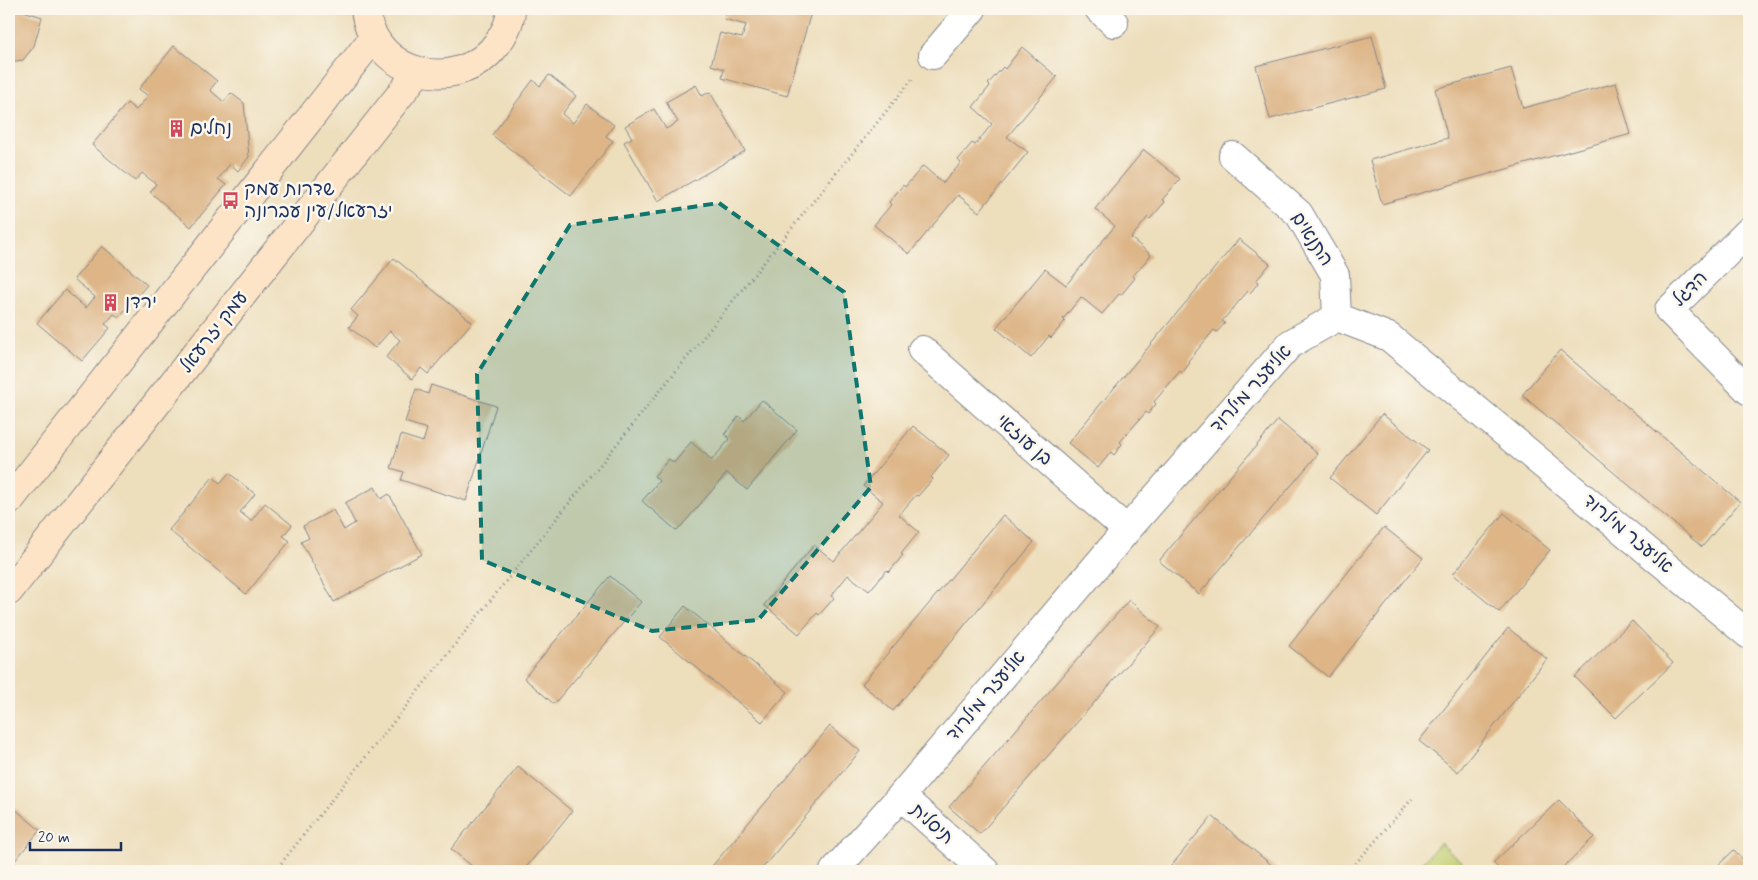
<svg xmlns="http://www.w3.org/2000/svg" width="1758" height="880" viewBox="0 0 1758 880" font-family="Mynerve,'Playpen Sans Hebrew',sans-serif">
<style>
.green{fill:#c1cd6f;stroke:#6e7e66}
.building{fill:#ddb587}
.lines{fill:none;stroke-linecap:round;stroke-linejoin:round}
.street-casing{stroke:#84868d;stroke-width:30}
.secondary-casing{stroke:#84868d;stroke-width:30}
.path{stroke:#84868d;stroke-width:3;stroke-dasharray:1 4;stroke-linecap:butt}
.street{stroke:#fff;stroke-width:28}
.secondary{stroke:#fee4c6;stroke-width:28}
.marked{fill:#0f766e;fill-opacity:0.2;stroke:#0f766e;stroke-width:4;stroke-dasharray:10 6;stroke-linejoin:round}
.labels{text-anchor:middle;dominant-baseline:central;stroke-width:5;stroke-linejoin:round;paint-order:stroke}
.poi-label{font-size:19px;fill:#1b2f5e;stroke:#fbf7ec;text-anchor:start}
.street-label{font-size:19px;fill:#1b2f5e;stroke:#fbf7ec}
</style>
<rect width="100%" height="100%" fill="#fbf7ec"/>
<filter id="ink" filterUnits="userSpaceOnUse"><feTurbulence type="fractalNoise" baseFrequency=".02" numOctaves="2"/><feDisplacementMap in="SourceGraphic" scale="10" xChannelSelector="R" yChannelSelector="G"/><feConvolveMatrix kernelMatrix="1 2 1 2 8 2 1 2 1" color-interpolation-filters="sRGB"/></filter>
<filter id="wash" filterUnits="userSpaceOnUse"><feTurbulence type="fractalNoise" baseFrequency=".0096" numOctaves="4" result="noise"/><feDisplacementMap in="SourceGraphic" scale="20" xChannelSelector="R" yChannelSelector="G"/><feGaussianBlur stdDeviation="1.12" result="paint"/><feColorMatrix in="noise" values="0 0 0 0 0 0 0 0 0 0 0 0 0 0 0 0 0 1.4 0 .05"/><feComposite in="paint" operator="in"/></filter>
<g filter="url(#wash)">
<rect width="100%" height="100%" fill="#eddebc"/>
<path class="green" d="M1440 843 1472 871H1414Z"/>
<g id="blocks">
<path class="building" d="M9 9H20V10L42 17 34 46 23 60 9 62Z
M727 9H812L787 96 722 78 724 69 711 65 720 33 742 38 746 25 724 19Z
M1372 36 1386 89 1270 119 1256 66Z
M174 46 217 81 210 90 224 102 231 93 244 103 249 157 238 171 230 164 218 179 226 185 191 227 150 192 156 184 142 173 135 181 92 145 127 103 136 110 148 96 139 89Z
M1022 47 1057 77 1007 137 1028 152 979 212 958 195 909 254 874 225 891 205 889 202 903 185 905 187 923 166 943 183 961 163 958 160 972 143 975 145 992 124 973 107 990 86 988 84 1003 67 1005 69Z
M1511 68 1523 108 1616 83 1631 134 1382 204 1370 160 1448 138 1435 89Z
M549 75 576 96 562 114 573 123 587 104 614 125 606 136 613 141 571 196 492 135 533 80 540 86Z
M696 85 702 96 710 92 745 151 658 201 624 142 632 138 625 126 654 109 666 129 678 122 666 102Z
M1144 150 1180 179 1162 200 1165 202 1150 219 1148 217 1131 238 1151 255 1133 276 1135 278 1121 295 1119 294 1102 314 1081 297 1063 319 1065 321 1051 338 1049 336 1031 358 996 328 1045 269 1066 285 1115 226 1095 209Z
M1239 239 1270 264 1256 281 1259 282 1250 293 1248 291 1222 321 1225 323 1217 332 1214 330 1188 361 1190 363 1182 373 1180 371 1154 402 1156 404 1148 414 1146 412 1120 442 1122 444 1114 455 1111 452 1098 468 1068 443Z
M102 246 147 285 119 317 114 314 105 324 110 328 82 361 37 323 65 290 86 308 95 297 74 279Z
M394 258 472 322 428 374 421 368 412 379 386 357 400 340 390 331 375 348 349 327 358 316 351 310Z
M1560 350 1740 502 1702 547 1522 395Z
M431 385 496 406 466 501 401 480 404 472 391 468 401 435 423 442 427 429 405 422 416 389 428 394Z
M762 400 797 430 747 490 727 473 677 531 642 501 659 481 654 476 669 459 674 463 691 442 712 460 730 439 725 434 739 416 744 421Z
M1382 414 1428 450 1376 515 1330 478Z
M1278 420 1318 454 1199 594 1159 561Z
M913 426 949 455 931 477 933 479 918 496 916 495 899 515 919 532 901 554 903 555 889 572 887 570 869 591 848 575 831 596 834 598 819 615 817 613 799 634 764 605 814 545 834 561 883 502 863 486Z
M229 473 255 494 240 512 251 521 265 503 292 525 283 536 290 541 246 594 169 530 213 477 220 483Z
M375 487 381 499 389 494 422 554 334 602 301 542 309 538 303 526 333 510 344 530 355 523 345 503Z
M1504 513 1550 550 1499 612 1453 574Z
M1003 515 1034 542 893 711 862 684Z
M1384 527 1423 558 1328 677 1289 646Z
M610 576 641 602 554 704 524 678Z
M1129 600 1160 627 980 834 949 807Z
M685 606 788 692 762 722 660 637Z
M1632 621 1673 663 1616 718 1575 677Z
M1508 628 1547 659 1458 772 1419 741Z
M830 726 860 751 760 871H708Z
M518 767 572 811 523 871H478L451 849Z
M1559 800 1594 837 1559 871H1501L1493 863Z
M9 804 40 830 9 868Z
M1212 816 1279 871H1167Z
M1734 850 1749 866V871H1712Z"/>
</g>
</g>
<g filter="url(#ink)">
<use href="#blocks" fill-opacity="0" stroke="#84868d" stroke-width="1"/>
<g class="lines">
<defs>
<path id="street" d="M1099 9 1114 23
M933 55 972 9
M1233 156 1299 214 1335 275 1337 317
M1749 231 1669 310 1749 391
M922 350 1127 530
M901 796 985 871
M834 871 901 796 1127 530 1290 344 1337 317 1389 337 1749 635"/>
<path id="secondary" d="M365 9C373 77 461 97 499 41 505 32 511 20 511 9
M9 501 374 37
M9 591 418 72"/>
</defs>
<use href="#street" class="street-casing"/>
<use href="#secondary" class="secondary-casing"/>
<path class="path" d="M275 871 477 617 914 77
M1349 871 1412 799"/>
<use href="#street" class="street"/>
<use href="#secondary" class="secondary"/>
</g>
</g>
<path class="marked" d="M719 203 844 292 871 487 758 620 652 631 482 560 477 374 570 225Z"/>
<defs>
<symbol id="building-bare" viewBox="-9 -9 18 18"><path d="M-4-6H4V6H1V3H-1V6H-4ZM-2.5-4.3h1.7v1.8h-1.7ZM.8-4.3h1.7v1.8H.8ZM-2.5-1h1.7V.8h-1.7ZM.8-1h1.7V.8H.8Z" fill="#d1495b" stroke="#fbf7ec" stroke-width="2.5" paint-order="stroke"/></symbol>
<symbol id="bus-bare" viewBox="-9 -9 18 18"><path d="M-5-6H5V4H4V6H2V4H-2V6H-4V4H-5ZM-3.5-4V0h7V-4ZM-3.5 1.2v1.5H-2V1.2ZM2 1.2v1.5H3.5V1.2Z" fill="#d1495b" stroke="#fbf7ec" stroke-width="2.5" paint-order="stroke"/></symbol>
</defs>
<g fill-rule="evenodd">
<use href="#building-bare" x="164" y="116" width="25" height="25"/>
<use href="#bus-bare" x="218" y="188" width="25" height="25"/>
<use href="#building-bare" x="98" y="290" width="25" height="25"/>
</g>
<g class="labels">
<g class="poi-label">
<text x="190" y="128">נחלים</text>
<text x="244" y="189">שדרות עמק<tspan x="244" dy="22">יזרעאל/עין עברונה</tspan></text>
<text x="125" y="302">ירדן</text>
</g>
<g class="street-label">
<text transform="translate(1312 239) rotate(57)">התנאים</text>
<text transform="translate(1690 289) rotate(-45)">הדגל</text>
<text transform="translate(214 332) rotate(-52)">עמק יזרעאל</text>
<text transform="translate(1251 389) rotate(-48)">אליעזר מילרוד</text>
<text transform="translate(1024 440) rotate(41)">בן עוזאי</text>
<text transform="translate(1628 534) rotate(40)">אליעזר מילרוד</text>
<text transform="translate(986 696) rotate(-50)">אליעזר מילרוד</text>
<text transform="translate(932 824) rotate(42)">תיסלית</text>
</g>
</g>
<rect width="1758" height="880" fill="none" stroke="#fbf7ec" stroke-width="30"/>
<path d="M30 842v8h91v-8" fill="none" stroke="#1b2f5e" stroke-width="2.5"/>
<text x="38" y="842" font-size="15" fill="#1b2f5e" stroke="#fbf7ec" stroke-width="4" paint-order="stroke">20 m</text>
</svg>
